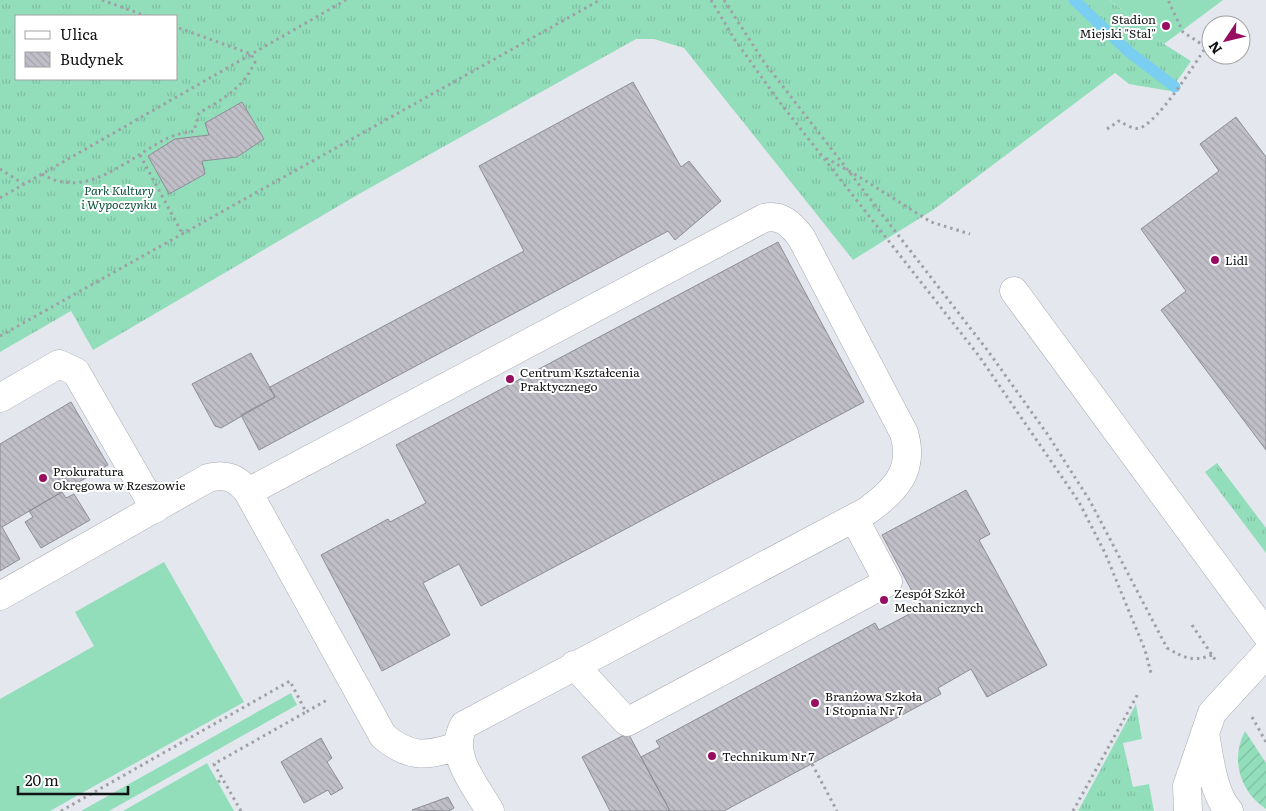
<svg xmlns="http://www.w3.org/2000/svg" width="1266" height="811" viewBox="0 0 1266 811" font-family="Literata,serif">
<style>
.grass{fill:url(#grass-tufts);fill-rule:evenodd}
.garden{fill:url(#garden-furrows)}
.pitch{fill:#92debb}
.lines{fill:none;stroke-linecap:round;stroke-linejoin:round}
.stream{stroke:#7acef1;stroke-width:11}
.building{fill:url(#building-back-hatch);stroke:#8d8d94}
.minor-casing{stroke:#a8aab1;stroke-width:29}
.path{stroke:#9ea0a6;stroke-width:3;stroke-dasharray:2.5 4;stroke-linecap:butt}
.minor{stroke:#fff;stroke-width:28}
.poi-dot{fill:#970d62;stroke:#fff;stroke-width:2}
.labels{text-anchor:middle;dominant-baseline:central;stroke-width:4;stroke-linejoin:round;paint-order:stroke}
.poi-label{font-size:12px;fill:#121315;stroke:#fff;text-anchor:start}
.park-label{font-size:12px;font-style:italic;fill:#0a4e37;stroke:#fff}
</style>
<defs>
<pattern id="grass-tufts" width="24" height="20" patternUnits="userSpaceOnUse" patternTransform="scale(1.25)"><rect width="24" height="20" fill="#92debb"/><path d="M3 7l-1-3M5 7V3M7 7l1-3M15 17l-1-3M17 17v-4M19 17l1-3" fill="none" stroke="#7dbea0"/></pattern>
<pattern id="garden-furrows" width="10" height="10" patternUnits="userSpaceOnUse" patternTransform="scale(1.25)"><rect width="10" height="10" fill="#92debb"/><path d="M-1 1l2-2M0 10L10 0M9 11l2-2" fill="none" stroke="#7dbea0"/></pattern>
<pattern id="building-back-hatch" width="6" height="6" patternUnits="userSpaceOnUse" patternTransform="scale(1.25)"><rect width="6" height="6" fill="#c0bfc7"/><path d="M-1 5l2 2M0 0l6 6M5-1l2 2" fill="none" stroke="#a4a3aa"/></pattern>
</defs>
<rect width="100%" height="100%" fill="#e5e7ef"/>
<path class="grass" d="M0 0H1110L1164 44 1191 61 1170 91 1129 84 1115 73 933 210 853 260 684 48 654 39H636L359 194 93 350 71 311 0 352ZM16 16H176V79H16Z
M1217 463 1266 528V553L1205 472Z
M1136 704 1142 739 1123 743 1133 787 1149 784 1154 811H1078Z"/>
<path class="garden" d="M1245 731 1266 763V809C1240 792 1230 759 1245 731Z"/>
<path class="pitch" d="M1110 0H1223L1164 44Z
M164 562 244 702 50 811H0V699L94 646 75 612Z
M291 693 297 705 109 811H81Z
M207 763 234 811H123Z"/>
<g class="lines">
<path class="stream" d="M1074 0 1129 52 1175 87"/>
</g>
<path class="building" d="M633 82 681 167 689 161 721 201 675 240 668 231 259 450 241 415 275 397 270 387 524 251 479 166Z
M242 102 264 139 237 157 202 161 205 174 169 194 148 156 175 139 209 135 205 123Z
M1236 117 1266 157V450L1161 310 1186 291 1141 229 1219 171 1200 144Z
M778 242 864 402 481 606 459 564 423 583 450 635 382 671 321 555 388 519 390 522 426 503 396 445Z
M251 353 275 397 221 428 215 426 192 384Z
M71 402 108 465 2 527 20 559 0 571V444Z
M966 490 990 534 979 540 1047 665 987 697 971 669 938 688 941 694 724 811H670L641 757 660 747 656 741 875 623 879 630 921 608 882 535Z
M62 492 66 498 74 494 90 520 41 548 25 522 33 517 29 511Z
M628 733 670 811H610L582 757Z
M321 738 332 758 327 762 343 788 331 795 328 790 304 803 281 762Z
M448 797 454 808 449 811 412 810Z"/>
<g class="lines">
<defs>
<path id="minor" d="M1014 291 1266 634
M0 398 59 364 76 372 155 509
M248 492 764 218C781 214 791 224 801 237L904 433C915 470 896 490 867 511L464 725C447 754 476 786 490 811
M0 596 208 478C226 473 237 478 248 492L383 736C409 758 426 757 458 746
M574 665 627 722 888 582 854 518
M1205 733C1209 755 1213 794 1229 811
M1188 811 1187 786 1212 713 1266 654"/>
</defs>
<use href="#minor" class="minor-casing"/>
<path class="path" d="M102 0 146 16
M711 0 735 40 778 100 979 356 1079 502 1105 553 1145 650 1151 673
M724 0 764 62 988 351 1048 435 1090 501 1167 648C1184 658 1193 662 1212 655
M1107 129 1119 121C1125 124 1133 130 1140 128 1159 121 1194 65 1206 47L1183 32 1168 0
M140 155 182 233
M826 158 861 178 931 222 970 234
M0 169 25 185
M42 174C87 202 130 156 168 138 176 134 186 133 194 131L199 113C223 99 243 88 255 62L251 54 176 27
M0 198 346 0
M0 336 600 0
M1192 625 1216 661
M1252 717 1266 742
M812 764 837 811
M218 782 223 779
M61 811 290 681 306 712 327 700
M241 811 214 764 306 712
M1073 811 1139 692"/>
<use href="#minor" class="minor"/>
</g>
<g class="poi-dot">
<circle cx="1166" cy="26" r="5"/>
<circle cx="1215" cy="260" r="5"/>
<circle cx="510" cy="379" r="5"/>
<circle cx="43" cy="478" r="5"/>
<circle cx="884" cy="600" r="5"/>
<circle cx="815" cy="703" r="5"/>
<circle cx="712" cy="756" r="5"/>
</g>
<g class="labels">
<g class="poi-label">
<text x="1156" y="19" text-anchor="end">Stadion<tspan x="1156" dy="14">Miejski "Stal"</tspan></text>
<text x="1225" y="260">Lidl</text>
<text x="520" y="372">Centrum Kształcenia<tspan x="520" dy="14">Praktycznego</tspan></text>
<text x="53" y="471">Prokuratura<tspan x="53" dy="14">Okręgowa w Rzeszowie</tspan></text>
<text x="894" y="593">Zespół Szkół<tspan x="894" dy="14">Mechanicznych</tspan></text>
<text x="825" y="696">Branżowa Szkoła<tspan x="825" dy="14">I Stopnia Nr 7</tspan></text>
<text x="722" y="756">Technikum Nr 7</text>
</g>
<g class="park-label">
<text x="119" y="190">Park Kultury<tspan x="119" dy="14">i Wypoczynku</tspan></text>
</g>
</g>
<rect x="15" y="15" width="162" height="65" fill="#ffffff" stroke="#a0a1a1"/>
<rect x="25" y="31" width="25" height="8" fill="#ffffff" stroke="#a0a1a1"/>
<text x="60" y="40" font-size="15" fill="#121315">Ulica</text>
<rect x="25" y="52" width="25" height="15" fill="url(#building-back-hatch)" stroke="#a0a1a1"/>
<text x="60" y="65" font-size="15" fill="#121315">Budynek</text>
<g transform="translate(1226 40) rotate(235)"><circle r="24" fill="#ffffff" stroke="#a0a1a1"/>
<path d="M0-4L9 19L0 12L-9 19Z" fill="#970d62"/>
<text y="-8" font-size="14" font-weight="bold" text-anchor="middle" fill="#121315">N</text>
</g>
<path d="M18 786v8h110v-8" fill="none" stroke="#121315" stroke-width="2.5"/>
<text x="25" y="786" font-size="15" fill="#121315" stroke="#ffffff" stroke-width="4" paint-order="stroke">20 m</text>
</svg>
